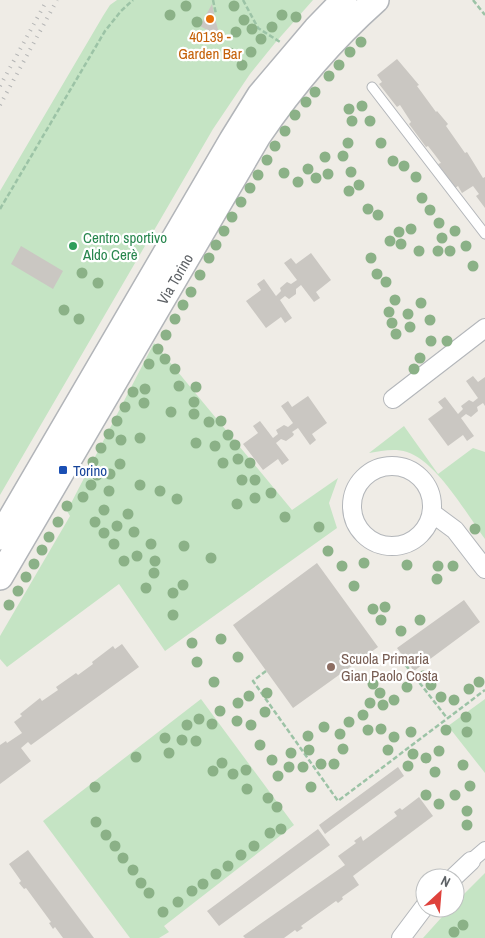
<svg xmlns="http://www.w3.org/2000/svg" width="485" height="938" viewBox="0 0 485 938" font-family="'Archivo Narrow',sans-serif">
<style>
.green{fill:#c5e4c4}
.building{fill:#cac7c2}
.lines{fill:none;stroke-linecap:round;stroke-linejoin:round}
.service-casing{stroke:#b3b6ba;stroke-width:11}
.pedestrian-casing{stroke:#b3b6ba;stroke-width:16}
.minor-casing{stroke:#b3b6ba;stroke-width:20}
.secondary-casing{stroke:#b2b5b9;stroke-width:28}
.path{stroke:#9cc3a6;stroke-width:2.5;stroke-dasharray:5 2.5;stroke-linecap:butt}
.service{stroke:#fff;stroke-width:9}
.pedestrian{stroke:#fff;stroke-width:14}
.minor{stroke:#fff;stroke-width:18}
.secondary{stroke:#fff;stroke-width:25}
.rail{stroke:#b4b5b5;stroke-width:4;stroke-dasharray:1 6;stroke-linecap:butt}
.tree{fill:#8bb187}
.food-dot{fill:#e8710a;stroke:#fff;stroke-width:2}
.leisure-dot{fill:#2e9e5b;stroke:#fff;stroke-width:2}
.transit-dot{fill:#1a4fb4;stroke:#fff;stroke-width:2}
.education-dot{fill:#8d6e63;stroke:#fff;stroke-width:2}
.labels{text-anchor:middle;dominant-baseline:central;stroke-width:4.5;stroke-linejoin:round;paint-order:stroke}
.food-label{font-size:15px;fill:#c56008;stroke:#fff}
.leisure-label{font-size:15px;fill:#27864d;stroke:#fff;text-anchor:start}
.street-label{font-size:15px;fill:#5d6165;stroke:#fff}
.transit-label{font-size:15px;fill:#164399;stroke:#fff;text-anchor:start}
.education-label{font-size:15px;fill:#785e54;stroke:#fff;text-anchor:start}
</style>
<rect width="100%" height="100%" fill="#efece6"/>
<path class="green" d="M117 0H313L275 43 250 74 213 129 0 495V191L103 16 110 5Z
M154 343 292 510 338 478 329 503 337 528 165 651 119 584 7 667 0 659V636L70 516 67 511Z
M404 426 438 474 473 448 485 452V539C466 513 437 462 407 452 394 448 382 451 369 453Z
M201 699 294 825 164 926 169 932 159 938H130L43 821Z
M485 699V773L448 726Z
M485 873V938H423L450 908H455V903Z"/>
<path class="building" d="M212 4 216 22 220 37 200 26Z
M397 59 419 85 417 86 436 112 437 111 448 124 446 126 465 153 467 152 483 178 485 177V208L476 196 479 194 473 186 462 193 458 186 455 188 438 164 441 163 435 155 428 146 426 147 409 124 411 122 400 105 397 107 379 84 382 82 377 75Z
M21 246 63 271 53 289 11 264Z
M311 253 331 280 316 292 320 298 314 302 301 285 296 289V294L289 299 285 296 280 300 292 318 285 323 281 317 266 328 246 301 261 290 257 284 264 279 276 296 281 291 280 288 287 282 291 284 297 280 284 263 291 258 296 264Z
M473 376 478 382 485 377V406L483 403 477 407 478 411 471 417 466 414 461 418 474 436 467 441 463 435 448 446 428 419 443 408 438 402 445 397 458 414 463 409 461 406 469 400 473 402 478 398 466 381Z
M308 396 327 423 312 434 316 440 310 445 298 428 292 432 294 434 293 436 286 441 281 439 276 443 289 460 282 465 278 459 263 470 243 444 258 433 253 426 260 421 273 438 278 434 276 430 284 425 288 427 293 423 281 406 288 401 292 407Z
M317 563 378 647 293 708 233 625Z
M464 600 480 622 414 671 397 648Z
M122 644 139 667 31 745 28 742 21 748 31 761 0 784V745L6 741 7 743 22 733 14 722 22 716 20 714 40 698 42 701 58 690 56 687 76 673 78 675 93 664 92 662 113 646 115 649Z
M398 767 404 776 325 834 319 825Z
M419 797 433 816 353 876 359 885 342 897 343 899 338 903 336 901 301 926 303 928 297 932 295 930 284 938H245L243 936 345 865 338 856 356 843 354 841 361 836 363 841 397 816 394 812 400 808 402 810Z
M318 829 330 845 219 926 207 911Z
M28 850 94 938H63L55 927 53 929 49 923 51 922 26 888 24 889 19 883 21 881 9 864Z"/>
<g class="lines">
<defs>
<path id="service" d="M372 87 485 234"/>
<path id="pedestrian" d="M471 861 485 849"/>
<path id="minor" d="M393 399 485 328
M352 506a40 40 0 1 1 80 0a40 40 0 1 1-80 0Z
M432 513 455 530 485 569
M453 878 471 861
M401 938 425 906"/>
<path id="secondary" d="M0 537 232 140 260 95 316 29 344 0
M0 577 258 136C292 86 331 40 376 0"/>
</defs>
<use href="#service" class="service-casing"/>
<use href="#pedestrian" class="pedestrian-casing"/>
<use href="#minor" class="minor-casing"/>
<use href="#secondary" class="secondary-casing"/>
<path class="path" d="M213 0 216 14
M243 0 258 28 280 42
M473 0 485 15
M0 209 105 31 121 11 133 0
M401 659 447 718
M266 671 253 681 338 801 485 690"/>
<use href="#service" class="service"/>
<use href="#pedestrian" class="pedestrian"/>
<use href="#minor" class="minor"/>
<use href="#secondary" class="secondary"/>
<path class="rail" d="M0 86 47 0
M0 105 57 0"/>
</g>
<g class="tree">
<circle cx="186" cy="6" r="5.5"/>
<circle cx="234" cy="6" r="5.5"/>
<circle cx="170" cy="15" r="5.5"/>
<circle cx="282" cy="15" r="5.5"/>
<circle cx="296" cy="17" r="5.5"/>
<circle cx="244" cy="20" r="5.5"/>
<circle cx="197" cy="22" r="5.5"/>
<circle cx="272" cy="27" r="5.5"/>
<circle cx="252" cy="29" r="5.5"/>
<circle cx="236" cy="32" r="5.5"/>
<circle cx="261" cy="39" r="5.5"/>
<circle cx="361" cy="42" r="5.5"/>
<circle cx="251" cy="52" r="5.5"/>
<circle cx="350" cy="52" r="5.5"/>
<circle cx="230" cy="53" r="5.5"/>
<circle cx="242" cy="65" r="5.5"/>
<circle cx="339" cy="65" r="5.5"/>
<circle cx="329" cy="76" r="5.5"/>
<circle cx="315" cy="92" r="5.5"/>
<circle cx="306" cy="102" r="5.5"/>
<circle cx="362" cy="106" r="5.5"/>
<circle cx="349" cy="109" r="5.5"/>
<circle cx="295" cy="115" r="5.5"/>
<circle cx="352" cy="121" r="5.5"/>
<circle cx="370" cy="121" r="5.5"/>
<circle cx="285" cy="131" r="5.5"/>
<circle cx="348" cy="143" r="5.5"/>
<circle cx="381" cy="143" r="5.5"/>
<circle cx="275" cy="146" r="5.5"/>
<circle cx="343" cy="156" r="5.5"/>
<circle cx="325" cy="157" r="5.5"/>
<circle cx="267" cy="160" r="5.5"/>
<circle cx="393" cy="161" r="5.5"/>
<circle cx="404" cy="166" r="5.5"/>
<circle cx="308" cy="169" r="5.5"/>
<circle cx="351" cy="172" r="5.5"/>
<circle cx="284" cy="173" r="5.5"/>
<circle cx="328" cy="174" r="5.5"/>
<circle cx="258" cy="175" r="5.5"/>
<circle cx="416" cy="177" r="5.5"/>
<circle cx="316" cy="178" r="5.5"/>
<circle cx="298" cy="182" r="5.5"/>
<circle cx="359" cy="185" r="5.5"/>
<circle cx="250" cy="188" r="5.5"/>
<circle cx="349" cy="191" r="5.5"/>
<circle cx="422" cy="198" r="5.5"/>
<circle cx="241" cy="202" r="5.5"/>
<circle cx="368" cy="209" r="5.5"/>
<circle cx="430" cy="210" r="5.5"/>
<circle cx="378" cy="215" r="5.5"/>
<circle cx="232" cy="217" r="5.5"/>
<circle cx="439" cy="223" r="5.5"/>
<circle cx="411" cy="229" r="5.5"/>
<circle cx="224" cy="231" r="5.5"/>
<circle cx="455" cy="231" r="5.5"/>
<circle cx="399" cy="232" r="5.5"/>
<circle cx="442" cy="238" r="5.5"/>
<circle cx="390" cy="241" r="5.5"/>
<circle cx="401" cy="244" r="5.5"/>
<circle cx="216" cy="245" r="5.5"/>
<circle cx="466" cy="246" r="5.5"/>
<circle cx="419" cy="251" r="5.5"/>
<circle cx="438" cy="251" r="5.5"/>
<circle cx="450" cy="251" r="5.5"/>
<circle cx="209" cy="258" r="5.5"/>
<circle cx="371" cy="258" r="5.5"/>
<circle cx="473" cy="266" r="5.5"/>
<circle cx="82" cy="273" r="5.5"/>
<circle cx="377" cy="274" r="5.5"/>
<circle cx="200" cy="275" r="5.5"/>
<circle cx="386" cy="282" r="5.5"/>
<circle cx="98" cy="283" r="5.5"/>
<circle cx="191" cy="292" r="5.5"/>
<circle cx="395" cy="300" r="5.5"/>
<circle cx="421" cy="303" r="5.5"/>
<circle cx="183" cy="305" r="5.5"/>
<circle cx="64" cy="310" r="5.5"/>
<circle cx="389" cy="312" r="5.5"/>
<circle cx="408" cy="314" r="5.5"/>
<circle cx="79" cy="319" r="5.5"/>
<circle cx="175" cy="319" r="5.5"/>
<circle cx="430" cy="320" r="5.5"/>
<circle cx="392" cy="323" r="5.5"/>
<circle cx="410" cy="327" r="5.5"/>
<circle cx="396" cy="334" r="5.5"/>
<circle cx="166" cy="335" r="5.5"/>
<circle cx="431" cy="341" r="5.5"/>
<circle cx="447" cy="341" r="5.5"/>
<circle cx="158" cy="349" r="5.5"/>
<circle cx="420" cy="358" r="5.5"/>
<circle cx="165" cy="359" r="5.5"/>
<circle cx="149" cy="364" r="5.5"/>
<circle cx="175" cy="369" r="5.5"/>
<circle cx="414" cy="369" r="5.5"/>
<circle cx="179" cy="386" r="5.5"/>
<circle cx="196" cy="387" r="5.5"/>
<circle cx="145" cy="389" r="5.5"/>
<circle cx="133" cy="392" r="5.5"/>
<circle cx="194" cy="402" r="5.5"/>
<circle cx="144" cy="403" r="5.5"/>
<circle cx="125" cy="407" r="5.5"/>
<circle cx="171" cy="412" r="5.5"/>
<circle cx="194" cy="414" r="5.5"/>
<circle cx="117" cy="421" r="5.5"/>
<circle cx="221" cy="421" r="5.5"/>
<circle cx="209" cy="422" r="5.5"/>
<circle cx="109" cy="434" r="5.5"/>
<circle cx="228" cy="435" r="5.5"/>
<circle cx="140" cy="438" r="5.5"/>
<circle cx="121" cy="440" r="5.5"/>
<circle cx="196" cy="443" r="5.5"/>
<circle cx="235" cy="445" r="5.5"/>
<circle cx="215" cy="446" r="5.5"/>
<circle cx="101" cy="448" r="5.5"/>
<circle cx="238" cy="459" r="5.5"/>
<circle cx="93" cy="462" r="5.5"/>
<circle cx="223" cy="463" r="5.5"/>
<circle cx="250" cy="463" r="5.5"/>
<circle cx="120" cy="464" r="5.5"/>
<circle cx="110" cy="474" r="5.5"/>
<circle cx="97" cy="475" r="5.5"/>
<circle cx="242" cy="480" r="5.5"/>
<circle cx="255" cy="480" r="5.5"/>
<circle cx="91" cy="485" r="5.5"/>
<circle cx="140" cy="485" r="5.5"/>
<circle cx="109" cy="491" r="5.5"/>
<circle cx="160" cy="491" r="5.5"/>
<circle cx="271" cy="493" r="5.5"/>
<circle cx="83" cy="497" r="5.5"/>
<circle cx="255" cy="498" r="5.5"/>
<circle cx="177" cy="499" r="5.5"/>
<circle cx="237" cy="504" r="5.5"/>
<circle cx="67" cy="506" r="5.5"/>
<circle cx="104" cy="510" r="5.5"/>
<circle cx="128" cy="514" r="5.5"/>
<circle cx="285" cy="517" r="5.5"/>
<circle cx="58" cy="522" r="5.5"/>
<circle cx="95" cy="522" r="5.5"/>
<circle cx="117" cy="526" r="5.5"/>
<circle cx="319" cy="527" r="5.5"/>
<circle cx="475" cy="529" r="5.5"/>
<circle cx="134" cy="532" r="5.5"/>
<circle cx="104" cy="533" r="5.5"/>
<circle cx="49" cy="537" r="5.5"/>
<circle cx="114" cy="544" r="5.5"/>
<circle cx="151" cy="544" r="5.5"/>
<circle cx="184" cy="546" r="5.5"/>
<circle cx="42" cy="550" r="5.5"/>
<circle cx="328" cy="551" r="5.5"/>
<circle cx="137" cy="556" r="5.5"/>
<circle cx="211" cy="558" r="5.5"/>
<circle cx="124" cy="561" r="5.5"/>
<circle cx="155" cy="561" r="5.5"/>
<circle cx="364" cy="563" r="5.5"/>
<circle cx="34" cy="564" r="5.5"/>
<circle cx="407" cy="565" r="5.5"/>
<circle cx="342" cy="566" r="5.5"/>
<circle cx="438" cy="566" r="5.5"/>
<circle cx="453" cy="566" r="5.5"/>
<circle cx="154" cy="573" r="5.5"/>
<circle cx="26" cy="577" r="5.5"/>
<circle cx="437" cy="579" r="5.5"/>
<circle cx="183" cy="585" r="5.5"/>
<circle cx="354" cy="586" r="5.5"/>
<circle cx="146" cy="588" r="5.5"/>
<circle cx="18" cy="591" r="5.5"/>
<circle cx="173" cy="593" r="5.5"/>
<circle cx="9" cy="605" r="5.5"/>
<circle cx="385" cy="607" r="5.5"/>
<circle cx="373" cy="609" r="5.5"/>
<circle cx="173" cy="615" r="5.5"/>
<circle cx="381" cy="620" r="5.5"/>
<circle cx="420" cy="620" r="5.5"/>
<circle cx="401" cy="631" r="5.5"/>
<circle cx="221" cy="639" r="5.5"/>
<circle cx="192" cy="643" r="5.5"/>
<circle cx="238" cy="657" r="5.5"/>
<circle cx="197" cy="662" r="5.5"/>
<circle cx="423" cy="676" r="5.5"/>
<circle cx="214" cy="682" r="5.5"/>
<circle cx="479" cy="682" r="5.5"/>
<circle cx="373" cy="684" r="5.5"/>
<circle cx="431" cy="685" r="5.5"/>
<circle cx="407" cy="687" r="5.5"/>
<circle cx="469" cy="689" r="5.5"/>
<circle cx="267" cy="693" r="5.5"/>
<circle cx="380" cy="693" r="5.5"/>
<circle cx="249" cy="696" r="5.5"/>
<circle cx="441" cy="697" r="5.5"/>
<circle cx="394" cy="700" r="5.5"/>
<circle cx="454" cy="700" r="5.5"/>
<circle cx="238" cy="703" r="5.5"/>
<circle cx="370" cy="703" r="5.5"/>
<circle cx="383" cy="705" r="5.5"/>
<circle cx="220" cy="711" r="5.5"/>
<circle cx="265" cy="712" r="5.5"/>
<circle cx="363" cy="715" r="5.5"/>
<circle cx="466" cy="717" r="5.5"/>
<circle cx="199" cy="719" r="5.5"/>
<circle cx="237" cy="721" r="5.5"/>
<circle cx="349" cy="722" r="5.5"/>
<circle cx="212" cy="724" r="5.5"/>
<circle cx="187" cy="725" r="5.5"/>
<circle cx="251" cy="725" r="5.5"/>
<circle cx="324" cy="727" r="5.5"/>
<circle cx="381" cy="729" r="5.5"/>
<circle cx="368" cy="730" r="5.5"/>
<circle cx="446" cy="730" r="5.5"/>
<circle cx="411" cy="732" r="5.5"/>
<circle cx="467" cy="732" r="5.5"/>
<circle cx="340" cy="734" r="5.5"/>
<circle cx="308" cy="736" r="5.5"/>
<circle cx="394" cy="737" r="5.5"/>
<circle cx="165" cy="738" r="5.5"/>
<circle cx="182" cy="740" r="5.5"/>
<circle cx="196" cy="741" r="5.5"/>
<circle cx="260" cy="745" r="5.5"/>
<circle cx="343" cy="749" r="5.5"/>
<circle cx="309" cy="750" r="5.5"/>
<circle cx="388" cy="750" r="5.5"/>
<circle cx="439" cy="751" r="5.5"/>
<circle cx="169" cy="753" r="5.5"/>
<circle cx="291" cy="753" r="5.5"/>
<circle cx="413" cy="754" r="5.5"/>
<circle cx="136" cy="757" r="5.5"/>
<circle cx="426" cy="758" r="5.5"/>
<circle cx="272" cy="760" r="5.5"/>
<circle cx="222" cy="763" r="5.5"/>
<circle cx="321" cy="764" r="5.5"/>
<circle cx="334" cy="764" r="5.5"/>
<circle cx="463" cy="765" r="5.5"/>
<circle cx="408" cy="766" r="5.5"/>
<circle cx="289" cy="767" r="5.5"/>
<circle cx="303" cy="767" r="5.5"/>
<circle cx="246" cy="770" r="5.5"/>
<circle cx="213" cy="771" r="5.5"/>
<circle cx="435" cy="772" r="5.5"/>
<circle cx="233" cy="774" r="5.5"/>
<circle cx="278" cy="776" r="5.5"/>
<circle cx="470" cy="786" r="5.5"/>
<circle cx="95" cy="787" r="5.5"/>
<circle cx="311" cy="787" r="5.5"/>
<circle cx="247" cy="789" r="5.5"/>
<circle cx="426" cy="795" r="5.5"/>
<circle cx="455" cy="795" r="5.5"/>
<circle cx="268" cy="798" r="5.5"/>
<circle cx="439" cy="804" r="5.5"/>
<circle cx="277" cy="807" r="5.5"/>
<circle cx="467" cy="811" r="5.5"/>
<circle cx="96" cy="822" r="5.5"/>
<circle cx="467" cy="825" r="5.5"/>
<circle cx="281" cy="829" r="5.5"/>
<circle cx="270" cy="833" r="5.5"/>
<circle cx="106" cy="835" r="5.5"/>
<circle cx="115" cy="846" r="5.5"/>
<circle cx="254" cy="846" r="5.5"/>
<circle cx="241" cy="855" r="5.5"/>
<circle cx="123" cy="858" r="5.5"/>
<circle cx="228" cy="866" r="5.5"/>
<circle cx="133" cy="870" r="5.5"/>
<circle cx="216" cy="874" r="5.5"/>
<circle cx="141" cy="883" r="5.5"/>
<circle cx="203" cy="884" r="5.5"/>
<circle cx="192" cy="891" r="5.5"/>
<circle cx="149" cy="893" r="5.5"/>
<circle cx="178" cy="902" r="5.5"/>
<circle cx="163" cy="912" r="5.5"/>
<circle cx="463" cy="925" r="5.5"/>
<circle cx="454" cy="932" r="5.5"/>
</g>
<circle class="food-dot" cx="210" cy="19" r="5"/>
<circle class="leisure-dot" cx="73" cy="246" r="5"/>
<rect class="transit-dot" x="58" y="465" width="10" height="10" rx="2.5"/>
<circle class="education-dot" cx="331" cy="667" r="5"/>
<g class="labels">
<g class="food-label">
<text x="210" y="36">40139 -<tspan x="210" dy="17">Garden Bar</tspan></text>
</g>
<g class="leisure-label">
<text x="83" y="237">Centro sportivo<tspan x="83" dy="17">Aldo Cerè</tspan></text>
</g>
<g class="street-label">
<text transform="translate(175 279) rotate(-60)">Via Torino</text>
</g>
<g class="transit-label">
<text x="73" y="470">Torino</text>
</g>
<g class="education-label">
<text x="341" y="658">Scuola Primaria<tspan x="341" dy="17">Gian Paolo Costa</tspan></text>
</g>
</g>
<g transform="translate(440 893) rotate(26)"><circle r="24" fill="#ffffff" stroke="#bec0c1"/>
<path d="M0-4L9 19L0 12L-9 19Z" fill="#df423c"/>
<text y="-8" font-size="14" font-weight="bold" text-anchor="middle" fill="#5d6165">N</text>
</g>
</svg>
